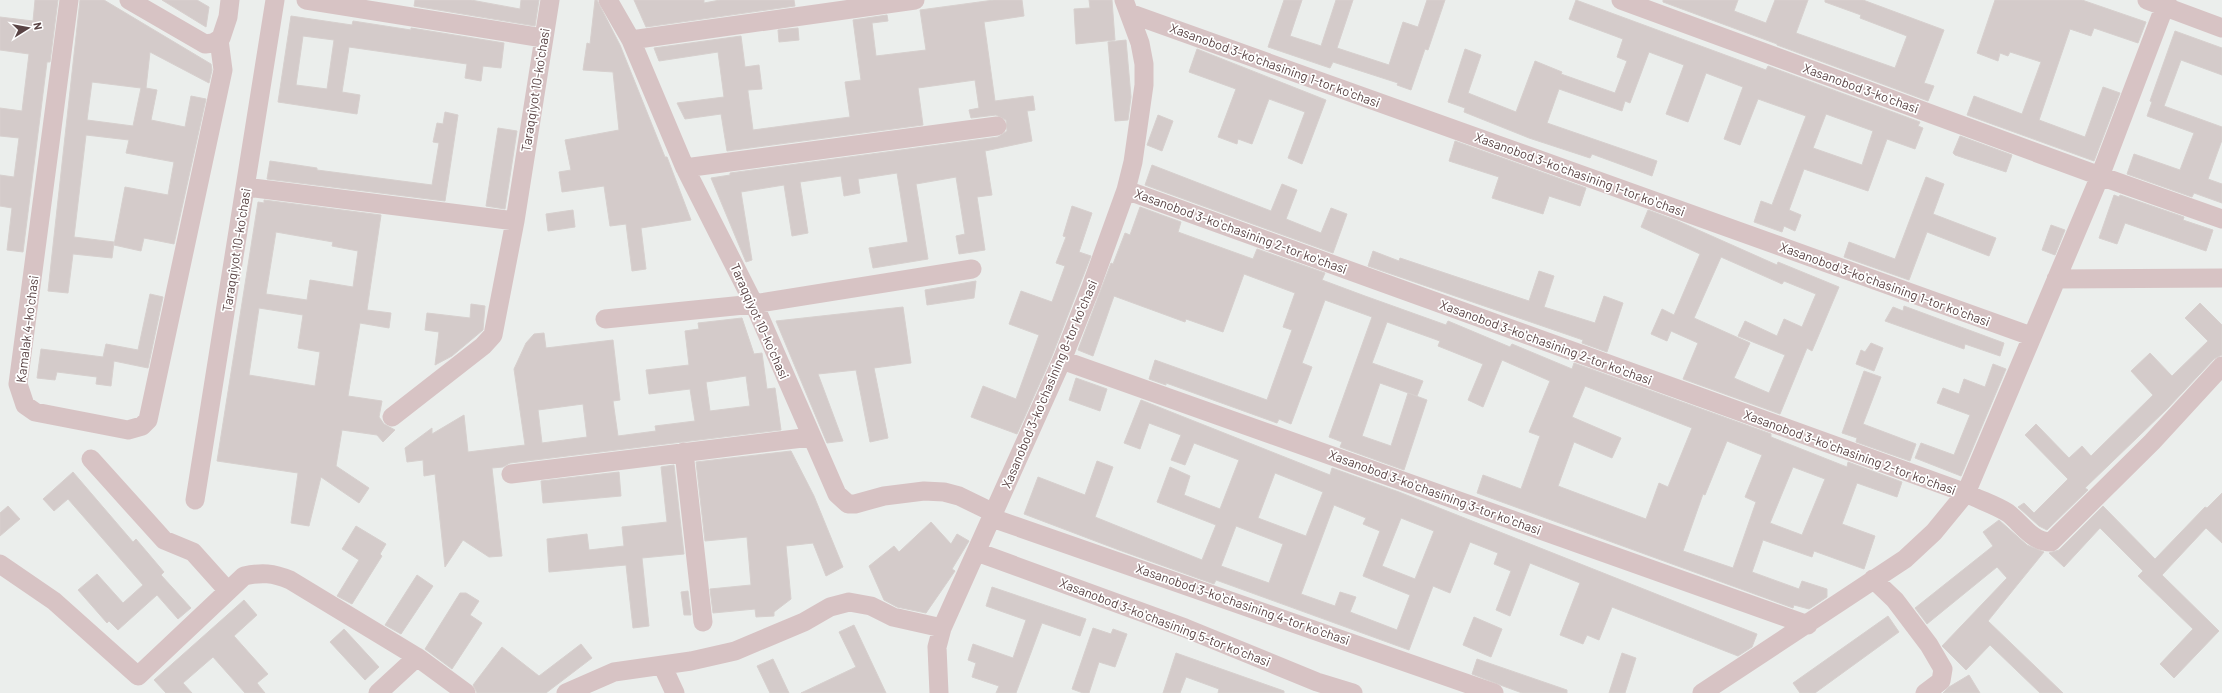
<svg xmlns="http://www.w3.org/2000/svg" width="2222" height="693" viewBox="0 0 2222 693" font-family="Barlow,sans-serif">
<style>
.building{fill:#d4cbca;stroke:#d7d0ce;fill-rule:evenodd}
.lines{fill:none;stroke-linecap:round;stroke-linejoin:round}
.minor{stroke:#d7c3c4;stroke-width:19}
.labels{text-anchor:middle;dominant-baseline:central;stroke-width:3.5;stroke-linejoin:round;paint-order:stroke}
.street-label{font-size:13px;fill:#594344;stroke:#fff}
</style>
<rect width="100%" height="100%" fill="#ebeeec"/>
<path class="building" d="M35 0H58L50 62H47L23 252 7 250 12 208 0 206V175L14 177 19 138 0 136V108L22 111 29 54 0 50V17L33 21Z
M80 0H104L211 64 212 70 209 83 150 52 146 88 157 90 151 120 185 127 191 96 206 99 174 244 144 238 141 251 114 245 125 187 168 195 174 162 126 153 129 140 86 135 74 237 114 242 112 258 73 254 68 293 48 291ZM92 82 141 88 133 126 87 120Z
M162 0H197L209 7 206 27Z
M415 0H471L520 9 521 0H539L535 26 414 6Z
M595 0H597L620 45 665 157H667L691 220 641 228 646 269 632 271 626 224 610 226 604 186 562 192 559 172 571 170 565 140 619 130 613 72 583 70 587 43 590 44Z
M634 0H704V3L720 0H794L795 6 646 27Z
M994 0H1022L1024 16 984 22 995 101 1033 96 1035 110 1027 111 1032 141 985 151 992 195 977 197 985 250 959 254 956 236 965 234 956 177 916 184 928 259 873 268 869 248 908 242 897 173 858 179 860 193 844 196 841 176 800 182 808 233 792 236 784 185 741 192 752 260 746 262 711 178 730 175V173L998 137 1007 131 1006 120 996 115 971 118 969 110 979 108 975 80 918 88 923 125 727 151 721 114 685 119 677 103 724 97 718 52 659 61 654 48 741 36 745 67 759 65 762 89 748 90V92L753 130 850 117 845 82 861 80 853 20 887 15 888 21 872 23 876 56 926 50 920 10Z
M1089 0H1112L1115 40 1076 44 1074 9 1090 8Z
M1284 0H1302L1290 36 1321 46 1336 0H1353L1337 48 1389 65 1403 22 1418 27 1427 0H1445L1428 50 1425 49 1411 90 1397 85 1398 83 1333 62 1330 68 1268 47Z
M1576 0 1766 70 1768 66 1920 122 1918 126 1923 128 1915 149 1887 139 1868 191 1804 169 1789 210 1801 215 1795 231 1784 226 1782 232 1754 222 1761 201 1772 205 1806 116 1758 99 1740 145 1724 139 1743 87 1706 73 1688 122 1666 114 1684 65 1649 52 1630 103 1625 101 1622 111 1559 89 1547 123 1657 161 1652 176 1592 154 1590 158 1529 138 1464 112 1465 108 1448 102 1465 49 1481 55 1468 93 1516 112 1535 61 1562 72 1561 74 1615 93 1627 61 1617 57 1623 39 1569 19ZM1826 114 1873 131 1862 165 1813 148Z
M1663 0H1738L1734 11 1766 23 1775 0H1808L1796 33 1895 68 1907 36 1860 18 1861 15 1825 2V0H1863L1944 30 1924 83 1934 86 1928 101 1777 45V44L1663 2Z
M1995 0H2082L2146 22 2138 43 2094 28 2091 36 2070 29 2039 120 2085 137 2103 87 2120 93 2094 161 1967 115 1974 96 2022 114 2041 62 2010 52 2008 56 2000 53 1998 61 1977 53Z
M291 16 352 25 353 21 411 30V28L504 43 501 68 483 66 481 81 465 78 467 64 349 47 342 92 360 95 357 114 278 102ZM303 36 334 40 327 89 296 85Z
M798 28 799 40 779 42 778 30Z
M2175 31 2222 48V75L2181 60 2164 106 2222 127V140L2208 179 2222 184V203L2194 193 2192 197 2127 174 2134 154 2180 170 2194 133 2147 116 2152 102 2150 101Z
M1126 40 1131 97 1128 120 1115 121 1108 42Z
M1197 49 1326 100 1302 164 1288 158 1305 112 1269 99 1252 144 1238 139 1237 144 1218 137 1236 89 1189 72Z
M445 112 458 115 445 201 267 179 270 161 317 168V170L432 185 439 143 433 142 437 123 443 124Z
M1158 115 1173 121 1162 151 1147 145Z
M498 128 517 131 505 209 486 206Z
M1960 136 2012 155 2006 172 1955 155 1953 153Z
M1455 141 1586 188 1580 206 1549 196 1543 214 1492 198 1499 177 1449 161Z
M1152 165 1271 211 1282 184 1297 190 1286 219 1321 233 1331 208 1347 214 1333 253 1145 185Z
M1926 177 1944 184 1933 214 1996 238 1989 256 1927 232 1909 280 1844 257 1849 242 1895 259Z
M2114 195 2119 197 2120 195 2184 217 2183 220 2213 230 2206 251 2125 223 2117 244 2099 238Z
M264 200 381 215 367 310 391 313 389 328 360 323 348 396 382 401 379 417 384 424 395 430 383 442 377 435 342 430 336 466 369 488 359 503 321 477 309 526 291 523 298 473 217 461 258 202 264 203ZM276 232 333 242 332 246 358 251 353 287 310 280 307 300 266 294ZM259 308 303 315 298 348 320 352 315 386 249 375Z
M1072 206 1092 213 1079 252 1091 256 1052 356 1017 434 971 417 983 386 1016 399 1039 335 1009 324 1021 291 1052 302 1065 266 1056 263 1066 237 1063 236Z
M1140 207 1181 222 1178 232 1253 259 1257 249 1325 273 1322 280 1365 296 1446 325 1448 321 1510 347 1512 344 1572 369 1574 363 1771 434V437L1847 467 1848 462 1902 482 1897 497 1857 483 1842 524 1875 536 1864 569 1814 551 1812 557 1763 540 1752 572 1799 589 1802 581 1827 589V597L1809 609 1794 605 1793 608 1477 493 1483 475 1521 489 1540 436 1529 432 1550 381 1502 360 1483 407 1468 400 1483 364 1438 346 1440 341 1387 322 1372 363 1423 381 1417 396 1380 383 1362 436 1391 446 1408 393 1427 400 1404 470 1340 447 1342 442 1329 437 1372 317 1325 300 1302 363 1312 367 1291 424 1279 419 1277 423 1166 383V385L1149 379 1155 360 1267 400 1292 330 1283 327 1295 293 1244 274 1223 332 1186 319 1185 322 1114 296 1093 356 1078 350 1111 263 1113 264 1125 233 1130 235ZM1585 386 1692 428 1668 487 1659 483 1646 519 1558 486 1574 442 1612 458 1621 438 1572 417ZM1727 441 1762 455 1745 497 1756 502 1733 568 1683 551 1703 494 1705 495ZM1793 467 1825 479 1802 535 1770 523Z
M573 210 575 227 548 231 546 214Z
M1648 210 1678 221 1777 265 1778 262 1839 287 1812 351 1807 348 1780 414 1683 379 1698 343 1671 331 1667 341 1651 334 1662 309 1674 315 1700 254 1641 227ZM1721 257 1782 284 1784 281 1816 294 1802 327 1784 319 1777 336 1745 321 1738 336 1785 355 1769 393 1734 378 1750 343 1694 318Z
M2051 225 2065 230 2055 255 2042 250Z
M1373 251 1399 261 1400 258 1529 301 1539 271 1554 276 1544 307 1595 323 1604 296 1623 303 1607 352 1582 343 1583 340 1368 266Z
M976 281 974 298 927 305 925 290Z
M150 294 163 297 148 368 114 361 111 386 96 384 97 377 57 372 55 380 37 378 41 349 103 357 106 344 138 350Z
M2200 303 2222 325V355L2214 359 2167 409 2085 488 2088 490 2047 530 2039 526 2018 507 2024 503 2034 513 2068 479 2025 435 2036 424 2069 458 2082 446 2091 456 2153 395 2131 371 2150 353 2172 376 2208 341 2185 318Z
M471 304 485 306 483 330 452 356 435 365 439 332 425 330 427 313 470 318Z
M1904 306 2004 343 2000 356 1965 344 1964 349 1885 321 1893 307 1903 311Z
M903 307 911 363 874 368 888 438 870 442 856 370 818 374 843 441 827 443 776 321Z
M742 318 754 354 762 353 767 389 775 388 781 430 510 463 503 467 492 468 502 556 489 557 463 540 445 567 435 474 424 476 423 460 407 462 405 448 432 428V434L464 415 468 452 525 445 514 369 526 343 534 334 544 333 546 348 613 340 620 400 613 401 618 436 656 431 655 426 695 421 690 389 649 394 646 370 689 365 685 331 699 329 698 323ZM746 376 750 406 710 411 706 382ZM583 404 587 437 542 443 538 410Z
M1871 343 1883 348 1874 371 1856 364 1861 350 1865 352Z
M1993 364 2006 369 1961 476 1915 458 1921 443 1954 455 1970 415 1937 403 1943 388 1959 394 1964 379 1985 387Z
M1864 371 1881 377 1863 424 1916 444 1910 461 1856 442 1857 438 1842 433Z
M1076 378 1107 389 1100 411 1069 400Z
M1141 400 1330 475 1332 468 1399 492 1757 634 1752 647 1738 656 1612 607 1599 640 1587 635 1583 644 1560 635 1580 583 1530 563 1510 616 1496 610 1511 571 1494 564 1498 553 1470 542 1450 593 1433 586 1409 650 1216 580 1214 584 1119 550 1024 514 1038 477 1085 495 1097 461 1113 467 1095 517 1202 560 1216 525 1157 502 1170 467 1190 476 1184 495 1220 509 1239 460 1194 443 1185 465 1171 460 1181 435 1149 423 1140 449 1124 443ZM1275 473 1323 492 1306 536 1258 518ZM1334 505 1366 518 1363 524 1380 531 1363 576 1410 595 1397 630 1350 612 1356 597 1340 592 1335 606 1301 594ZM1401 518 1434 531 1415 579 1382 566ZM1236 526 1283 544 1269 583 1221 566Z
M791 451 814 496 843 567 826 576 813 543 786 546 791 599 774 612V616L756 617 755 609 713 613 710 589 751 585 747 537 705 541 696 462Z
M674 465 684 554 642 558 649 626 633 628 626 565 549 572 547 539 587 534 589 550 624 546 622 527 667 522 661 467Z
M73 472 133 542 136 539 164 572 161 575 191 608 178 619 157 595 118 630 109 621 107 623 78 590 97 574 123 603 143 585 68 499 54 511 43 499Z
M619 472 621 496 543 503 541 481Z
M2222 493V543L2206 528 2162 575 2219 631 2174 678 2160 664 2193 629 2138 576 2143 571 2100 528 2064 567 2049 553 2059 550 2103 506 2155 559 2205 507 2207 508Z
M8 506 20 519 0 536V513Z
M1999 520 2027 545 2044 552 1988 621 2063 693H2040L1990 645 1966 670 1942 646 2007 578 1997 567 1927 624 1915 608 1993 546 1983 532Z
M931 522 951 544 957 534 969 541 952 569 955 571 926 613 897 607 884 600 869 566 894 546 899 552Z
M356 526 386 544 380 554 382 556 352 604 337 596 359 560 342 549Z
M417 575 433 586 401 634 385 625Z
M992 587 1086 619 1080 636 1042 623 1016 693H996L999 686 972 677 976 663 968 660 973 644 1013 658 1026 620 986 606Z
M688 591 691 615H684L681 592Z
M460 593H466L479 601 470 615 482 623 452 669 425 649Z
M244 600 257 615 234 636 268 674 257 683 265 693H245L213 657 183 683 192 693H166L154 680Z
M1888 616 1899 632 1815 693H1800L1793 683Z
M1474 617 1502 629 1491 657 1463 645Z
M854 625 886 693H801L856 667 839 632Z
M1093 628 1111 634 1113 629 1127 634 1115 667 1099 662 1089 693H1083L1072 689Z
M344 629 379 667 365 680 330 642Z
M581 644 592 658 546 693H477L473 685 502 647 539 676Z
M1176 653 1284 691V693H1218L1219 689 1186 677 1180 693H1163Z
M1622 653 1636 658 1625 693H1609Z
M773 659 789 693H770L757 666Z
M1477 659 1567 690V693H1522L1503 686 1472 674Z
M1969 675 1980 693H1943L1949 687Z"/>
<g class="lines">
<path class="minor" d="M69 0 18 384 25 405 35 412 128 430 142 426 148 420 223 70 219 40
M129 0 205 44 213 43 221 38 228 17 230 0
M306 0 543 38
M608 0 631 40 685 168 754 304 837 494 848 504H855L884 496 924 491 944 492 959 496 994 513
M1621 0 2100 176 2222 219
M2147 0 2222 28
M1129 13 2031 336
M631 40 915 0
M685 168 997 126
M246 187 515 221
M1126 190 1966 493C1979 500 1996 505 2008 513 2021 523 2032 542 2051 542L2152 442 2222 366
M2056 279 2222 278
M605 319 754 304 972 269
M1062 360 1808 625
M392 417 483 346 493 335 515 221 550 0
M684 452 703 622
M91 459 164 540 193 552 228 591
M511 474 811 437
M195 500 275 0
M992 518 1494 693
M977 552 1185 628 1317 682 1353 693
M0 564 54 601 138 676 244 576C262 572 273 573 290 580L417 657 466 693
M1873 579 1895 600 1929 645 1943 669 1941 681 1925 693
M662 665 675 693
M378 693 417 657
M566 693 614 672 691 661 735 651 804 622 830 607 849 602 871 606 893 617 942 628
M939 693 937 647 942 628 1062 360 1091 287 1126 190 1133 162 1144 85V64L1140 43 1124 0
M1702 693 1905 559 1934 532 1966 493 2100 176 2167 0"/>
</g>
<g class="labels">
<g class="street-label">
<text transform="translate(1275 65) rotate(20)">Xasanobod 3-koʻchasining 1-tor koʻchasi</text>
<text transform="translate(1861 88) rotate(20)">Xasanobod 3-koʻchasi</text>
<text transform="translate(535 90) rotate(-81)">Taraqqiyot 10-koʻchasi</text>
<text transform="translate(1580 174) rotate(20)">Xasanobod 3-koʻchasining 1-tor koʻchasi</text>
<text transform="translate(1241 231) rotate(20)">Xasanobod 3-koʻchasining 2-tor koʻchasi</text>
<text transform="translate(236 250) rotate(-81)">Taraqqiyot 10-koʻchasi</text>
<text transform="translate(1885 284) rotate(20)">Xasanobod 3-koʻchasining 1-tor koʻchasi</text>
<text transform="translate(760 321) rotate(66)">Taraqqiyot 10-koʻchasi</text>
<text transform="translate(27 329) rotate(-83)">Kamalak 4-koʻchasi</text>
<text transform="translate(1546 342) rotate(20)">Xasanobod 3-koʻchasining 2-tor koʻchasi</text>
<text transform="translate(1049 384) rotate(-67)">Xasanobod 3-koʻchasining 8-tor koʻchasi</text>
<text transform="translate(1850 452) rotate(20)">Xasanobod 3-koʻchasining 2-tor koʻchasi</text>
<text transform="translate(1435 492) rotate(20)">Xasanobod 3-koʻchasining 3-tor koʻchasi</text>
<text transform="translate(1243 604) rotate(19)">Xasanobod 3-koʻchasining 4-tor koʻchasi</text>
<text transform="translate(1165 622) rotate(21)">Xasanobod 3-koʻchasining 5-tor koʻchasi</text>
</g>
</g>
<g transform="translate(28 28) rotate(79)" stroke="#ffffff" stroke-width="3" paint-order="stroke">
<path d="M0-3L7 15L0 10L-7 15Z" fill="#594344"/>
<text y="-6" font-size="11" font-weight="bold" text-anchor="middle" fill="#594344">N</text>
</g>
</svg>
